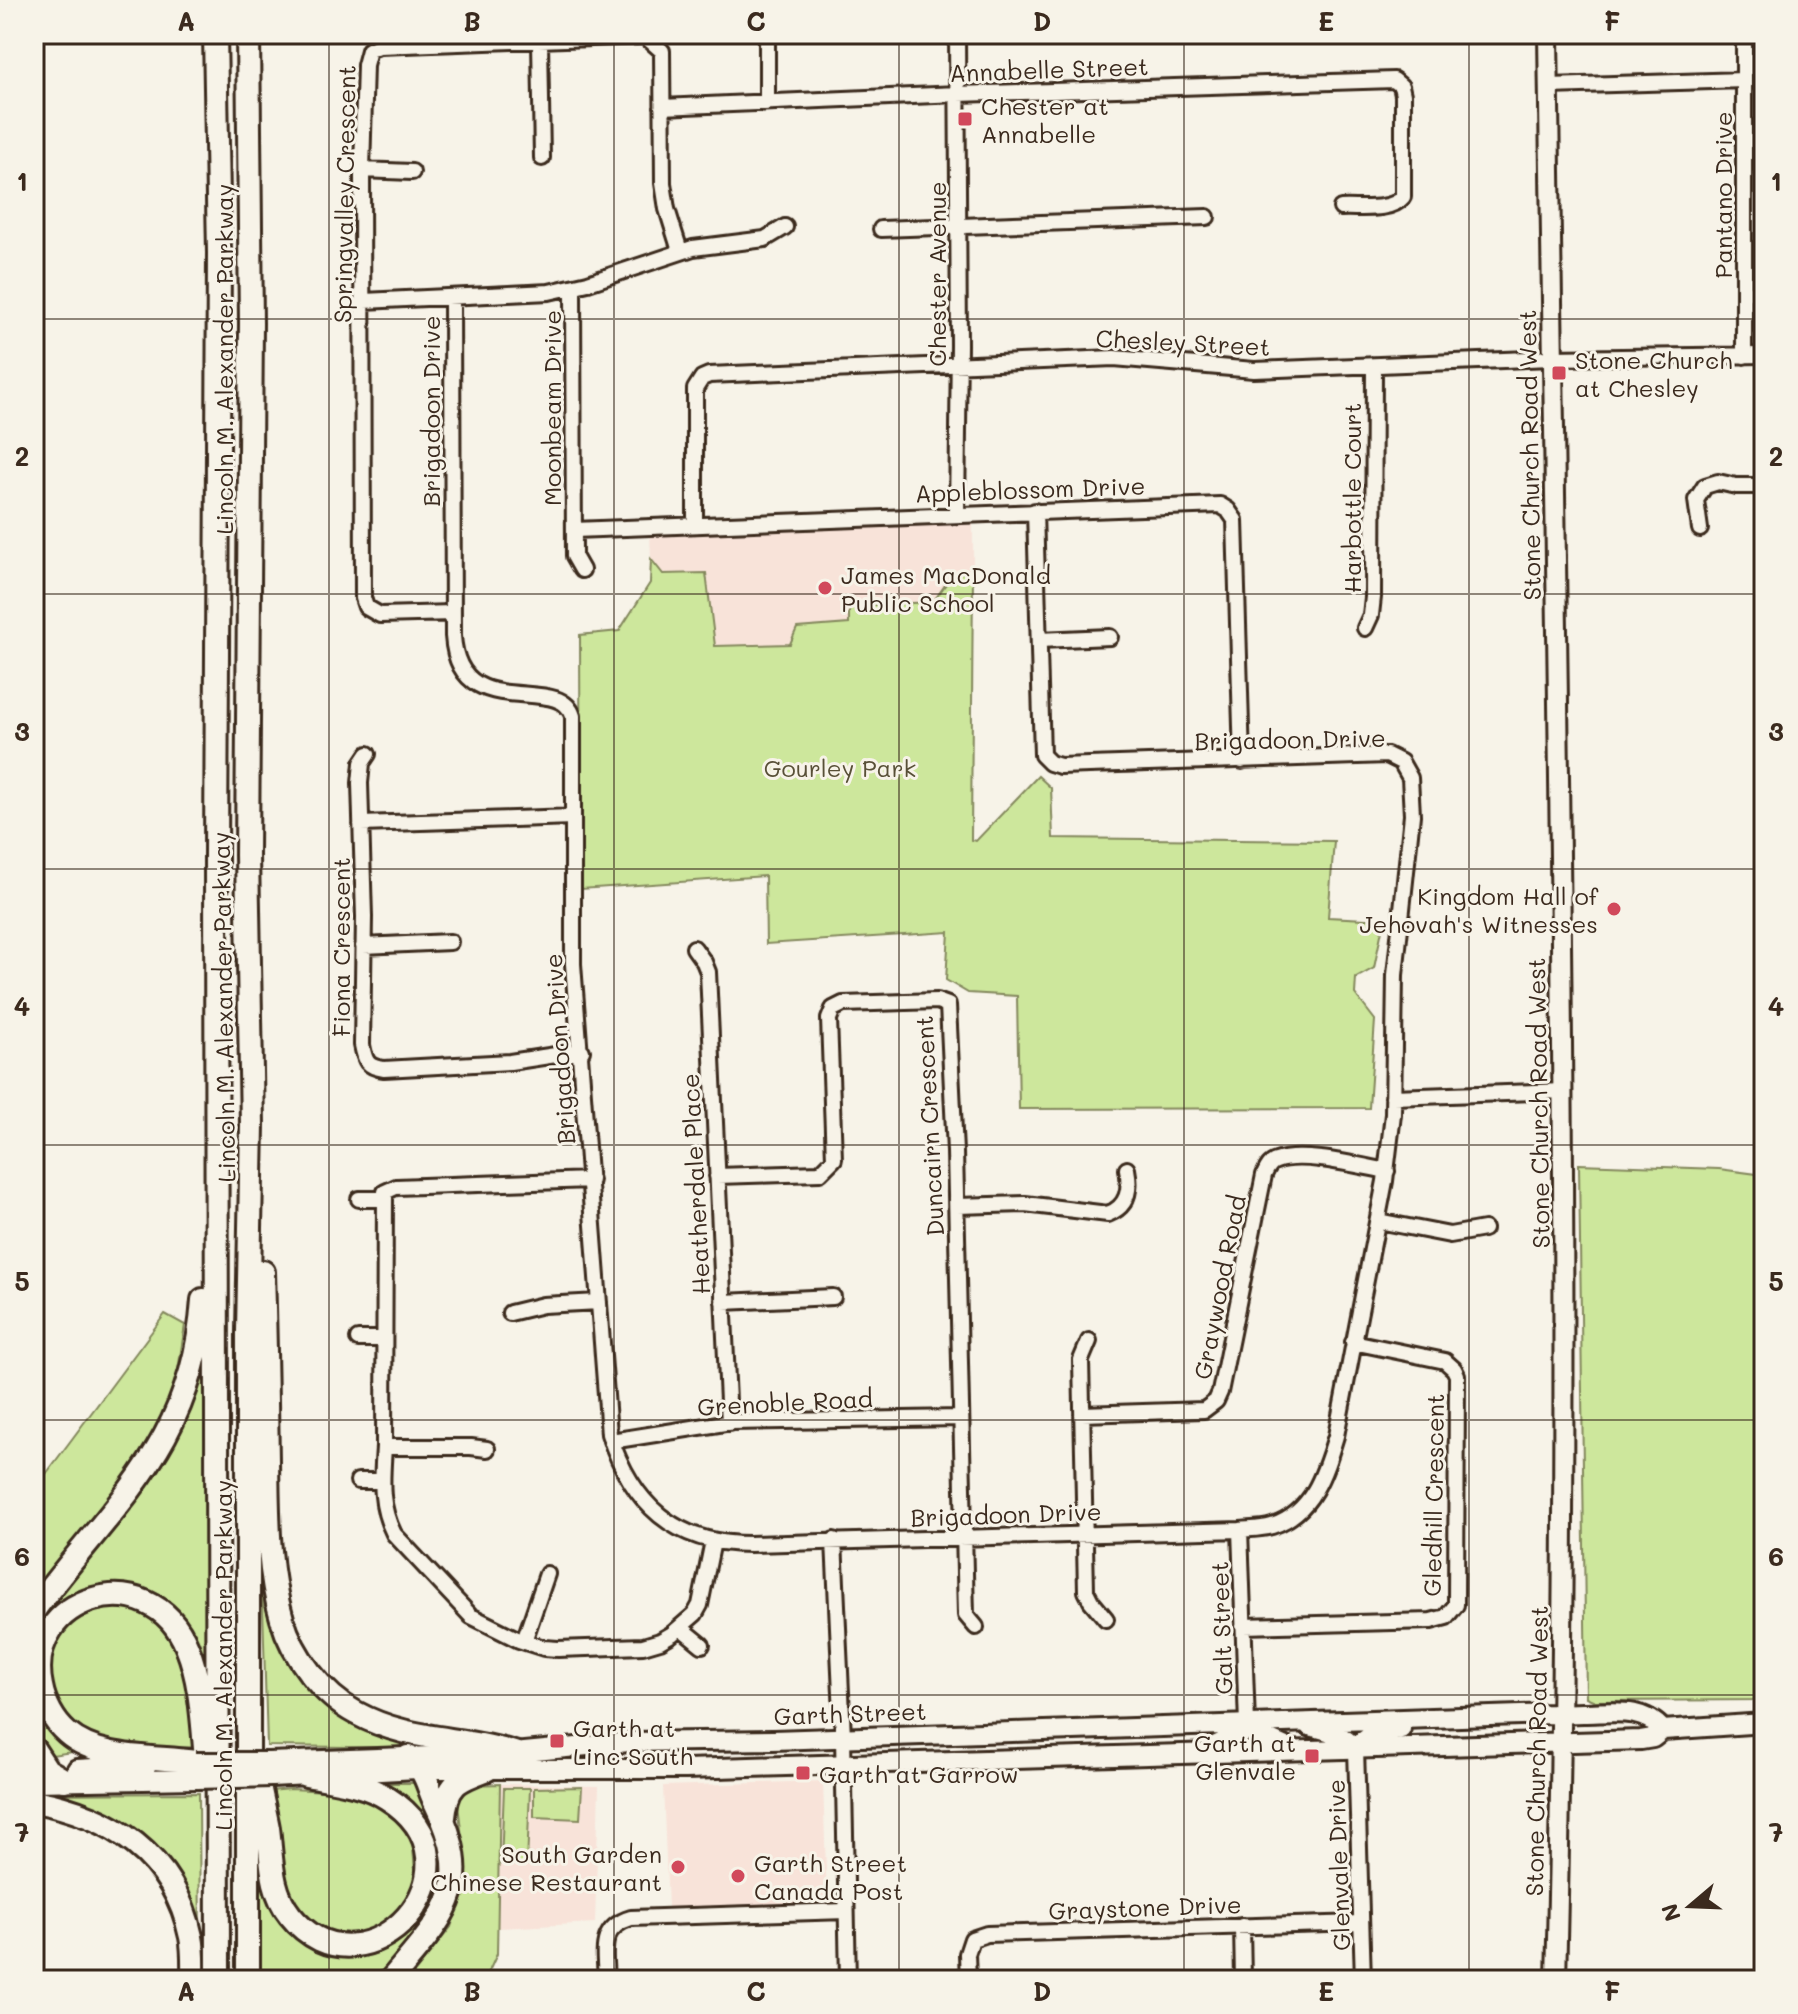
<svg xmlns="http://www.w3.org/2000/svg" width="1798" height="2014" viewBox="0 0 1798 2014" font-family="Mali,sans-serif">
<style>
.built{fill:#f8e3d9}
.green{fill:#cde79c;stroke:#84885d;stroke-width:2}
.lines{fill:none;stroke-linecap:round;stroke-linejoin:round}
.minor-casing{stroke:#3b2a1e;stroke-width:20}
.major-casing{stroke:#3b2a1e;stroke-width:24}
.highway-casing{stroke:#3b2a1e;stroke-width:28}
.minor{stroke:#f7f3e8;stroke-width:14}
.major{stroke:#f7f3e8;stroke-width:18}
.highway{stroke:#f7f3e8;stroke-width:22}
.major-bridge-casing{stroke:#3b2a1e;stroke-width:24;stroke-linecap:butt}
.major-bridge{stroke:#f7f3e8;stroke-width:18}
.grid{fill:none;stroke:#3b2a1e;stroke-width:2;stroke-opacity:0.55}
.poi-dot{fill:#d1495b;stroke:#f7f3e8;stroke-width:3}
.labels{text-anchor:middle;dominant-baseline:central;stroke-width:6;stroke-linejoin:round;paint-order:stroke}
.street-label{font-size:24px;fill:#3b2a1e;stroke:#f7f3e8}
.poi-label{font-size:24px;fill:#3b2a1e;stroke:#f7f3e8;text-anchor:start}
.park-label{font-size:24px;fill:#585037;stroke:#f7f3e8}
.neatline{fill:none;stroke:#3b2a1e;stroke-width:3}
.grid-label{font-size:26px;text-anchor:middle;font-weight:bold;fill:#3b2a1e}
</style>
<rect width="100%" height="100%" fill="#f7f3e8"/>
<filter id="ink" filterUnits="userSpaceOnUse"><feTurbulence type="fractalNoise" baseFrequency=".0125" numOctaves="2"/><feDisplacementMap in="SourceGraphic" scale="16" xChannelSelector="R" yChannelSelector="G"/><feConvolveMatrix kernelMatrix="1 2 1 2 8 2 1 2 1" color-interpolation-filters="sRGB"/></filter>
<g filter="url(#ink)">
<path class="built" d="M973 523V571L953 574 933 602 849 606V624L797 628 790 644 714 646 706 574H663L651 559 650 534Z
M823 1781 827 1902 668 1908 663 1786Z
M500 1784 599 1786 595 1923 497 1928Z"/>
<path class="green" d="M651 559 663 574 706 573 715 646 790 644 797 628 849 624V606L933 602 953 574 973 571 971 840 976 841 1038 776 1051 788 1053 838 1334 841 1328 917 1384 920 1374 968 1356 978 1355 994 1375 1020 1369 1108 1019 1109 1017 996 968 993 946 980 949 932 766 944 765 876 581 889 580 635 619 631 650 583Z
M1579 1164 1719 1169 1764 1175V1700L1595 1701 1586 1697Z
M165 1314 185 1325 177 1377 164 1418 121 1487 34 1588V1490Z
M205 1360V1673L180 1613 149 1594 102 1587 34 1657 36 1623 139 1498Z
M262 1573 296 1664 434 1748 267 1746Z
M128 1603C140 1611 155 1618 166 1627 192 1649 192 1716 195 1747L135 1749 90 1739 54 1709 47 1659 53 1638 91 1607Z
M34 1694 86 1750 45 1756 34 1729Z
M379 1783H421L436 1838 442 1871 435 1905 377 1980H260V1866L270 1897 363 1953 404 1935 432 1892V1835Z
M500 1784 497 1954 485 1980H409L451 1927 467 1879 457 1796 472 1785Z
M582 1787 580 1819 534 1817V1788Z
M504 1788H530L527 1865 501 1864Z
M291 1789 344 1792 385 1805 412 1836 416 1884 406 1910 367 1934 340 1935 310 1924 284 1893 270 1791Z
M199 1793 200 1961 171 1871 34 1794Z"/>
<g class="lines">
<defs>
<path id="minor" d="M767 34V103
M957 34 959 345 957 515
M540 41 542 158
M1549 86 1744 80
M662 107 958 94 1394 80 1401 86 1403 95V197C1391 212 1359 207 1341 208
M362 170 412 172
M881 229 1207 217
M573 287 574 556 582 570
M452 298 453 636C459 727 559 671 573 716V964L609 1434C632 1504 674 1544 750 1544L1240 1530C1250 1529 1262 1529 1272 1526 1313 1513 1325 1472 1336 1436L1385 1181 1393 1114 1395 975 1412 815 1410 778 1401 762 1387 755 1060 766 1050 763 1042 755 1035 511
M364 301 549 292 588 283 693 248 765 239 785 227
M1744 356V34
M695 525V389L702 378 709 375 1114 358 1254 370 1551 358 1764 355
M1700 529 1696 500 1705 486 1718 482 1736 486H1764
M574 530 1220 505 1228 510 1235 520 1242 761
M452 613 380 615 366 607 363 598 362 170 365 65 369 50 379 46 645 36 662 51 663 183 667 209 680 251
M1365 628 1371 615 1373 597 1374 366
M1039 640 1110 637
M368 754 362 763 360 783 364 917 362 1045C365 1061 367 1067 384 1069L510 1062 582 1051
M361 824 573 817
M363 946 450 942
M694 948 704 962 708 972 729 1423
M1393 1097 1564 1091
M717 1176 820 1173 834 1159 829 1019 833 1009 843 1004 937 1001 948 1005 955 1152 966 1615 976 1627
M591 1180 396 1187 385 1192 384 1447C382 1479 379 1505 394 1534L471 1616 519 1640 544 1648 558 1649 643 1646 660 1641 672 1634 695 1614 700 1605 713 1541
M359 1199H384
M957 1206 1025 1204 1108 1214C1128 1206 1131 1189 1127 1169
M1378 1221 1450 1235 1484 1229
M723 1302 833 1297
M510 1313 543 1305 599 1302
M358 1339H383
M1089 1341 1081 1360 1086 1591 1091 1601 1106 1619
M1082 1414 1204 1410 1216 1401 1220 1392 1264 1175C1267 1169 1269 1163 1276 1161 1301 1151 1360 1166 1387 1171
M611 1441 731 1422 961 1418
M384 1447H471L487 1449
M358 1481H381
M1240 1530 1247 1724
M834 1540 843 1737 848 1980
M1243 1626 1431 1621 1446 1617 1456 1605 1457 1375 1454 1369 1445 1361 1353 1342
M680 1627 702 1645
M524 1641 547 1574
M1356 1749 1363 1980
M1242 1926 1243 1980
M606 1980C605 1952 598 1928 631 1918L846 1911
M968 1980 967 1954 972 1939 987 1934 1361 1923"/>
<path id="major" d="M1548 34C1557 683 1573 1331 1556 1980
M1309 1726C1327 1730 1344 1735 1356 1749 1367 1731 1381 1731 1401 1729
M1210 1748 1243 1733 1247 1724 1256 1734 1288 1748
M269 1762 514 1753 629 1742 773 1740 1583 1713C1612 1713 1642 1706 1663 1730
M77 1769 147 1765
M271 1777 417 1769H686L1641 1740 1653 1738 1663 1730 1764 1723
M34 1782 197 1779"/>
<path id="highway" d="M215 34 219 253 216 856 218 1980
M248 34 251 323 247 855 252 1125 248 1331V1980
M263 1272C265 1335 266 1398 267 1461 268 1514 267 1568 282 1619 292 1655 322 1695 356 1713 409 1742 461 1736 514 1753
M34 1610C113 1502 193 1446 203 1300
M34 1750 47 1770 64 1780
M196 1762C156 1756 99 1761 67 1733 54 1722 44 1703 41 1686 22 1596 151 1557 187 1647 200 1679 202 1714 205 1748
M258 1780C261 1796 265 1812 268 1828 272 1858 270 1890 290 1915 364 2008 496 1866 387 1798 364 1783 332 1780 306 1775
M34 1801C111 1815 174 1855 191 1937 194 1951 193 1966 193 1980
M444 1817C447 1783 458 1780 488 1769
M391 1980C444 1916 477 1889 436 1804 426 1784 428 1772 408 1757"/>
</defs>
<use href="#minor" class="minor-casing"/>
<use href="#major" class="major-casing"/>
<use href="#highway" class="highway-casing"/>
<use href="#minor" class="minor"/>
<use href="#major" class="major"/>
<use href="#highway" class="highway"/>
<defs>
<path id="major-bridge" d="M196 1762H269
M197 1779 271 1777"/>
</defs>
<use href="#major-bridge" class="major-bridge-casing"/>
<use href="#major-bridge" class="major-bridge"/>
</g>
</g>
<path class="grid" d="M329 34V1980M614 34V1980M899 34V1980M1184 34V1980M1469 34V1980M34 319H1764M34 594H1764M34 869H1764M34 1145H1764M34 1420H1764M34 1695H1764"/>
<g class="poi-dot">
<rect x="957" y="111" width="16" height="16" rx="4"/>
<rect x="1551" y="365" width="16" height="16" rx="4"/>
<circle cx="825" cy="588" r="8"/>
<circle cx="1614" cy="909" r="8"/>
<rect x="549" y="1733" width="16" height="16" rx="4"/>
<rect x="1304" y="1748" width="16" height="16" rx="4"/>
<rect x="795" y="1765" width="16" height="16" rx="4"/>
<circle cx="678" cy="1867" r="8"/>
<circle cx="738" cy="1876" r="8"/>
</g>
<g class="labels">
<g class="street-label">
<text transform="translate(1049 69) rotate(-2)">Annabelle Street</text>
<text transform="translate(344 194) rotate(-89)">Springvalley Crescent</text>
<text transform="translate(1722 195) rotate(-90)">Pantano Drive</text>
<text transform="translate(936 274) rotate(-90)">Chester Avenue</text>
<text transform="translate(1183 342) rotate(3)">Chesley Street</text>
<text transform="translate(223 359) rotate(-90)">Lincoln M. Alexander Parkway</text>
<text transform="translate(551 408) rotate(-90)">Moonbeam Drive</text>
<text transform="translate(430 411) rotate(-90)">Brigadoon Drive</text>
<text transform="translate(1529 455) rotate(-91)">Stone Church Road West</text>
<text transform="translate(1030 489) rotate(-2)">Appleblossom Drive</text>
<text transform="translate(1351 498) rotate(-90)">Harbottle Court</text>
<text transform="translate(1290 739) rotate(-1)">Brigadoon Drive</text>
<text transform="translate(340 947) rotate(-90)">Fiona Crescent</text>
<text transform="translate(223 1007) rotate(-91)">Lincoln M. Alexander Parkway</text>
<text transform="translate(559 1049) rotate(-94)">Brigadoon Drive</text>
<text transform="translate(1538 1103) rotate(-91)">Stone Church Road West</text>
<text transform="translate(929 1126) rotate(-93)">Duncairn Crescent</text>
<text transform="translate(695 1184) rotate(-93)">Heatherdale Place</text>
<text transform="translate(1219 1287) rotate(-79)">Graywood Road</text>
<text transform="translate(785 1402) rotate(-3)">Grenoble Road</text>
<text transform="translate(1433 1495) rotate(-89)">Gledhill Crescent</text>
<text transform="translate(1006 1514) rotate(-2)">Brigadoon Drive</text>
<text transform="translate(1221 1628) rotate(-92)">Galt Street</text>
<text transform="translate(222 1655) rotate(-90)">Lincoln M. Alexander Parkway</text>
<text transform="translate(850 1713) rotate(-2)">Garth Street</text>
<text transform="translate(1536 1751) rotate(-89)">Stone Church Road West</text>
<text transform="translate(1338 1865) rotate(-92)">Glenvale Drive</text>
<text transform="translate(1145 1907) rotate(-2)">Graystone Drive</text>
</g>
<g class="poi-label">
<text x="981" y="105">Chester at<tspan x="981" dy="28">Annabelle</tspan></text>
<text x="1575" y="359">Stone Church<tspan x="1575" dy="28">at Chesley</tspan></text>
<text x="841" y="574">James MacDonald<tspan x="841" dy="28">Public School</tspan></text>
<text x="1598" y="895" text-anchor="end">Kingdom Hall of<tspan x="1598" dy="28">Jehovah's Witnesses</tspan></text>
<text x="573" y="1727">Garth at<tspan x="573" dy="28">Linc South</tspan></text>
<text x="1296" y="1742" text-anchor="end">Garth at<tspan x="1296" dy="28">Glenvale</tspan></text>
<text x="819" y="1773">Garth at Garrow</text>
<text x="662" y="1853" text-anchor="end">South Garden<tspan x="662" dy="28">Chinese Restaurant</tspan></text>
<text x="754" y="1862">Garth Street<tspan x="754" dy="28">Canada Post</tspan></text>
</g>
<g class="park-label">
<text x="840" y="767">Gourley Park</text>
</g>
</g>
<rect width="1798" height="2014" fill="none" stroke="#f7f3e8" stroke-width="88"/>
<g transform="translate(1690 1906) rotate(251)" stroke="#f7f3e8" stroke-width="6" paint-order="stroke">
<path d="M0-6L14 30L0 20L-14 30Z" fill="#3b2a1e"/>
<text y="-12" font-size="22" font-weight="bold" text-anchor="middle" fill="#3b2a1e">N</text>
</g>
<rect x="44" y="44" width="1710" height="1926" class="neatline"/>
<g class="grid-label">
<text x="186" y="31">A</text>
<text x="472" y="31">B</text>
<text x="756" y="31">C</text>
<text x="1042" y="31">D</text>
<text x="1326" y="31">E</text>
<text x="1612" y="31">F</text>
<text x="22" y="191">1</text>
<text x="1776" y="191">1</text>
<text x="22" y="466">2</text>
<text x="1776" y="466">2</text>
<text x="22" y="741">3</text>
<text x="1776" y="741">3</text>
<text x="22" y="1016">4</text>
<text x="1776" y="1016">4</text>
<text x="22" y="1291">5</text>
<text x="1776" y="1291">5</text>
<text x="22" y="1566">6</text>
<text x="1776" y="1566">6</text>
<text x="22" y="1842">7</text>
<text x="1776" y="1842">7</text>
<text x="186" y="2001">A</text>
<text x="472" y="2001">B</text>
<text x="756" y="2001">C</text>
<text x="1042" y="2001">D</text>
<text x="1326" y="2001">E</text>
<text x="1612" y="2001">F</text>
</g>
</svg>
